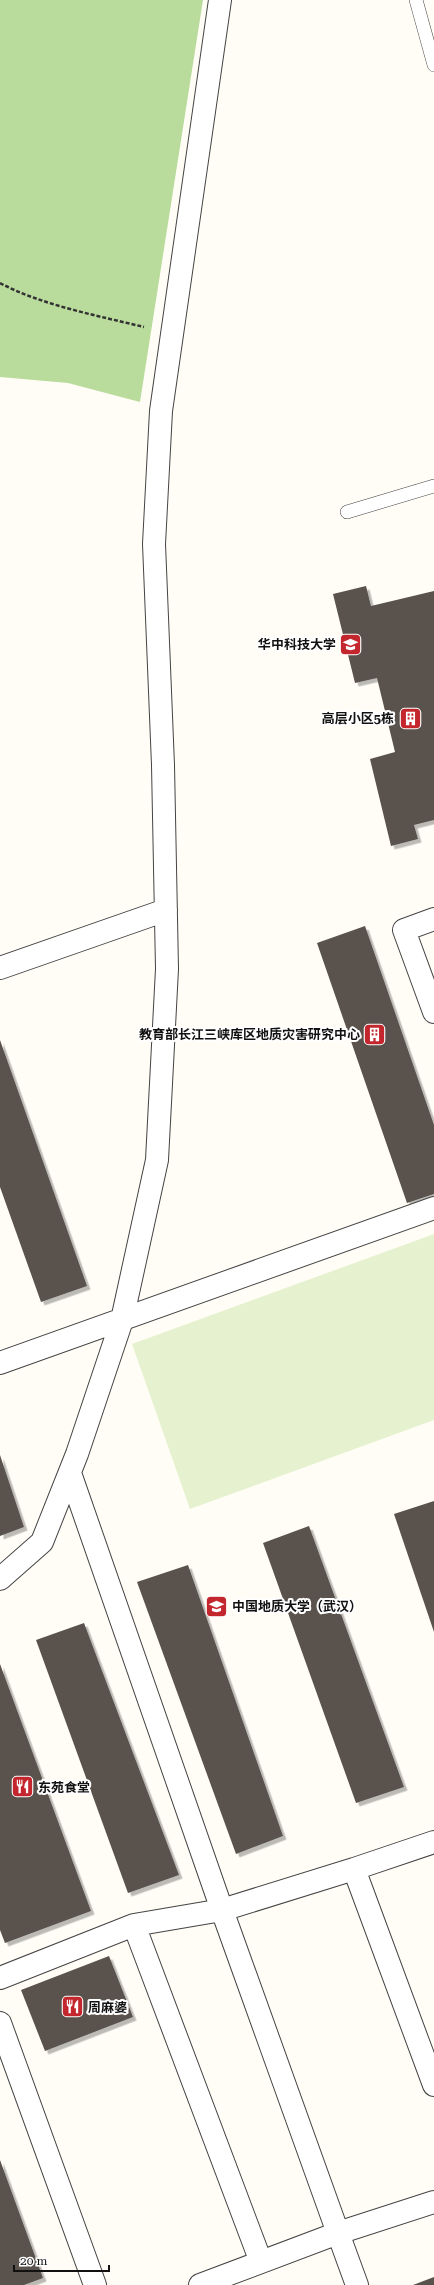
<svg xmlns="http://www.w3.org/2000/svg" width="434" height="2285" viewBox="0 0 434 2285" font-family="'Roboto Serif','Noto Sans SC',serif">
<style>
.forest{fill:#b9dc9c}
.pitch{fill:#e6f2cf}
.building{fill:#5a524d;filter:url(#shadow)}
.lines{fill:none;stroke-linecap:round;stroke-linejoin:round}
.service-casing{stroke:#444;stroke-width:14}
.minor-casing{stroke:#444;stroke-width:24}
.path{stroke:#333;stroke-width:2.5;stroke-dasharray:4 2;stroke-linecap:butt}
.service{stroke:#fff;stroke-width:13}
.minor{stroke:#fff;stroke-width:22}
.labels{text-anchor:middle;dominant-baseline:central;stroke-width:4;stroke-linejoin:round;paint-order:stroke}
.poi-label{font-size:13px;font-weight:bold;fill:#111;stroke:#fff;text-anchor:end}
</style>
<defs>
<filter id="shadow"><feDropShadow dx="3.5" dy="3.5" stdDeviation="0" flood-color="#0004"/></filter>
</defs>
<rect width="100%" height="100%" fill="#fffdf5"/>
<path class="forest" d="M0 0H203L140 402 68 383 0 377Z"/>
<path class="pitch" d="M434 1234V1420L190 1509 132 1344Z"/>
<path class="building" d="M366 586 371 606 434 591V820L414 825 418 839 391 846 370 759 395 752 377 678 355 683 333 594Z
M365 926 434 1125V1194L407 1203 317 943Z
M0 1040 87 1286 41 1302 0 1187Z
M0 1455 24 1527 0 1536Z
M434 1501V1632L394 1514Z
M309 1526 404 1787 356 1803 263 1543Z
M188 1565 283 1836 236 1854 137 1582Z
M84 1623 179 1875 128 1893 36 1640Z
M0 1664 91 1911 5 1943 0 1930Z
M109 1956 133 2017 45 2051 21 1990Z
M0 2160 43 2278 24 2285H0Z
M434 2277V2285H413Z"/>
<g class="lines">
<defs>
<path id="service" d="M416 0 434 65
M347 512 434 486"/>
<path id="minor" d="M434 919 404 930 434 1012
M0 968 166 910
M0 1363 434 1208
M70 1473 222 1910 338 2233 434 2202
M0 1579 42 1542 77 1454 122 1320 157 1160 167 969 163 765 154 544 161 411 220 0
M354 1869 434 2085
M134 1925 261 2262
M0 1978 134 1925 222 1910 354 1869 434 1842
M0 2023 95 2285
M200 2285 338 2233 357 2285"/>
</defs>
<use href="#service" class="service-casing"/>
<use href="#minor" class="minor-casing"/>
<path class="path" d="M0 283C41 305 99 316 144 327"/>
<use href="#service" class="service"/>
<use href="#minor" class="minor"/>
</g>
<defs>
<symbol id="university-square" viewBox="-11 -11 22 22"><rect x="-9" y="-9" width="18" height="18" rx="4" fill="#c4262e" stroke="#fff"/><path d="M0-5L7-2L0 1L-7-2ZM-4 1L0 2.5L4 1V4Q0 6-4 4Z" fill="#fff"/></symbol>
<symbol id="building-square" viewBox="-11 -11 22 22"><rect x="-9" y="-9" width="18" height="18" rx="4" fill="#c4262e" stroke="#fff"/><path d="M-4-6H4V6H1V3H-1V6H-4ZM-2.5-4.3h1.7v1.8h-1.7ZM.8-4.3h1.7v1.8H.8ZM-2.5-1h1.7V.8h-1.7ZM.8-1h1.7V.8H.8Z" fill="#fff"/></symbol>
<symbol id="restaurant-square" viewBox="-11 -11 22 22"><rect x="-9" y="-9" width="18" height="18" rx="4" fill="#c4262e" stroke="#fff"/><path d="M-5-6h1v4h1v-4h1v4h1v-4h1v5L-1.5 .5V6h-2V.5L-5-1ZM5-6V6H3V1.5H1.5Q1.5-4 5-6Z" fill="#fff"/></symbol>
</defs>
<g fill-rule="evenodd">
<use href="#university-square" x="338" y="632" width="25" height="25"/>
<use href="#building-square" x="398" y="706" width="25" height="25"/>
<use href="#building-square" x="362" y="1022" width="25" height="25"/>
<use href="#university-square" x="204" y="1594" width="25" height="25"/>
<use href="#restaurant-square" x="10" y="1774" width="25" height="25"/>
<use href="#restaurant-square" x="60" y="1994" width="25" height="25"/>
</g>
<g class="labels">
<g class="poi-label">
<text x="336" y="644">华中科技大学</text>
<text x="394" y="718">高层小区5栋</text>
<text x="360" y="1034">教育部长江三峡库区地质灾害研究中心</text>
<text x="232" y="1606" text-anchor="start">中国地质大学（武汉）</text>
<text x="38" y="1787" text-anchor="start">东苑食堂</text>
<text x="88" y="2007" text-anchor="start">周麻婆</text>
</g>
</g>
<path d="M14 2265v6h95v-6" fill="none" stroke="#111111" stroke-width="2"/>
<text x="20" y="2265" font-size="12" fill="#111111" stroke="#ffffff" stroke-width="3" paint-order="stroke">20 m</text>
</svg>
